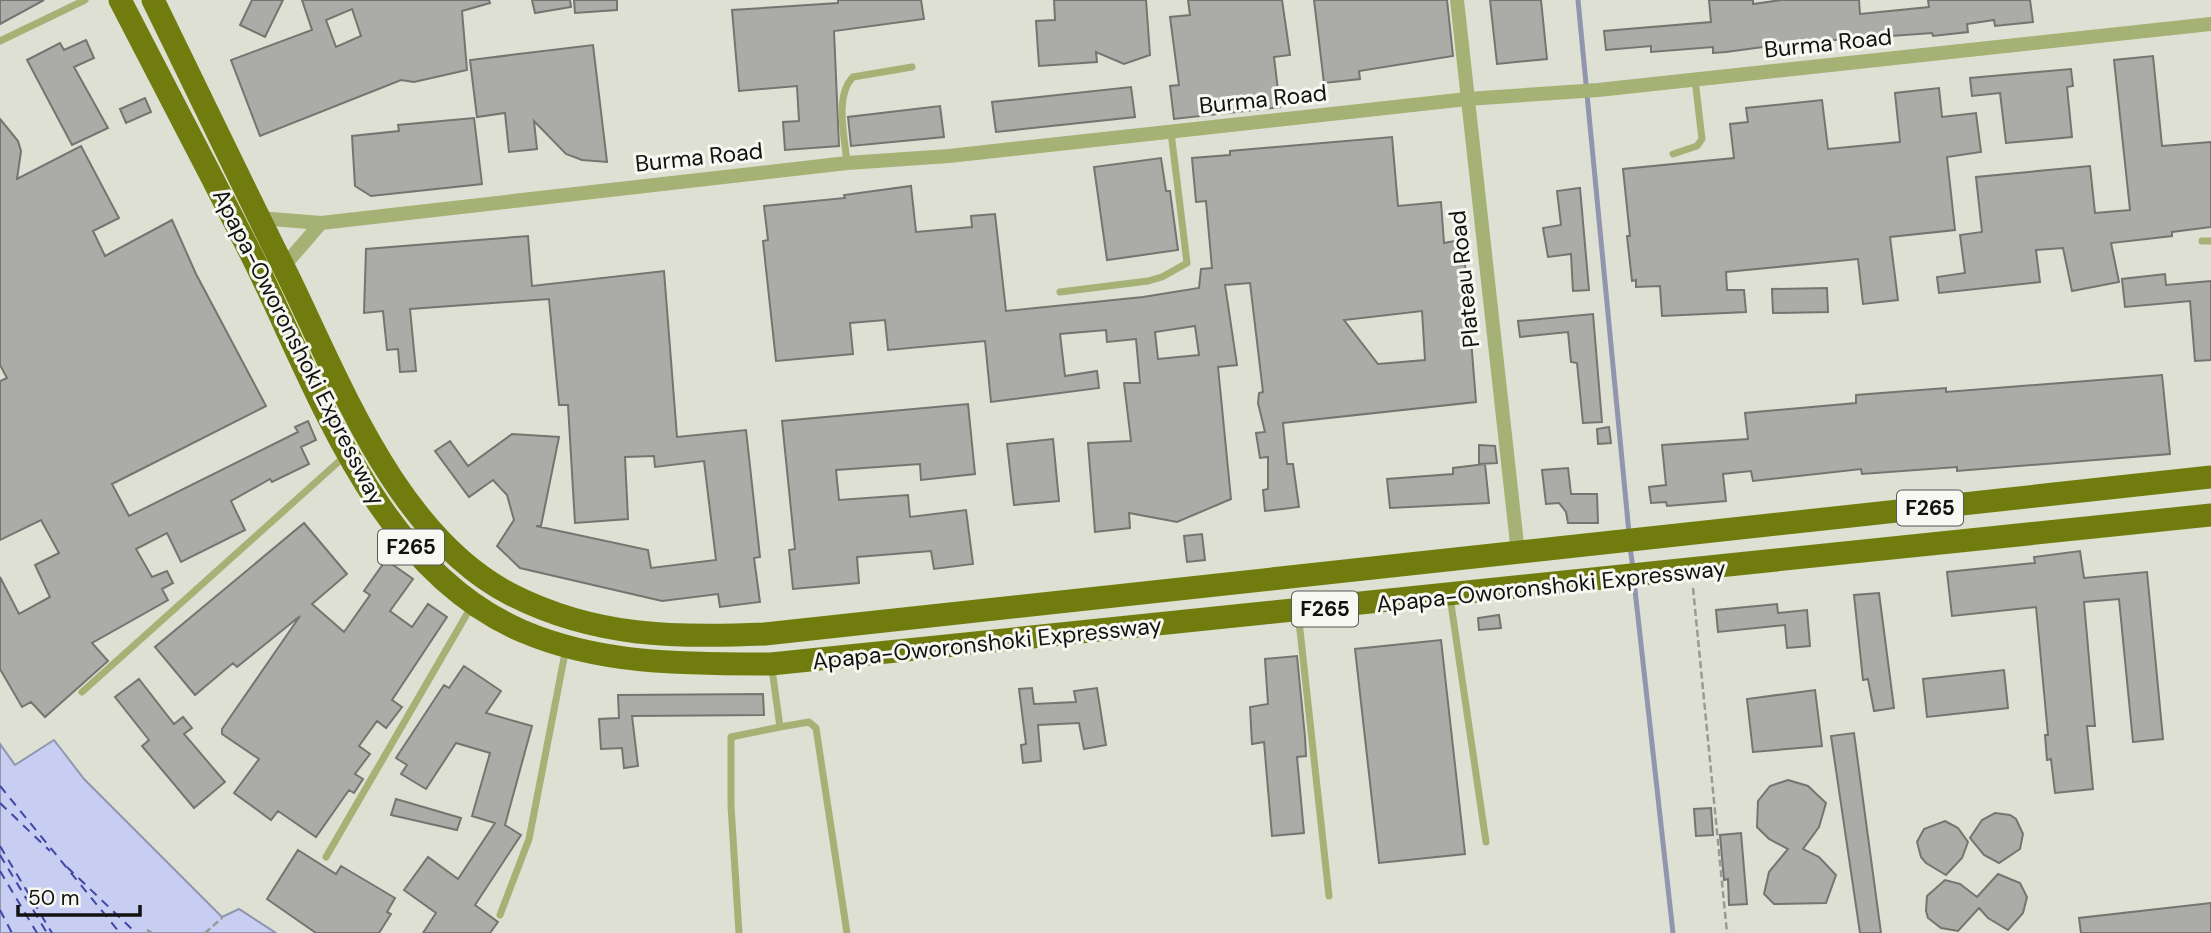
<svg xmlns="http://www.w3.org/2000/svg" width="2211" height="933" viewBox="0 0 2211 933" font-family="'DM Sans',sans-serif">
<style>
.built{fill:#dde0d3}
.water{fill:#c7cef2;stroke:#9196ae;stroke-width:2}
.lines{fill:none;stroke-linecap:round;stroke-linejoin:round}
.stream{stroke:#9196ae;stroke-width:5}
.ferry{stroke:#4145a6;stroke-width:2;stroke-dasharray:9 7;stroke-linecap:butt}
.building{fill:#abaca7;stroke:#747570;stroke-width:2;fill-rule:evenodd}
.path{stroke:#989a96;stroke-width:2.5;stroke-dasharray:7 3.5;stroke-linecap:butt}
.lane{stroke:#a6b175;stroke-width:7}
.street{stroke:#a6b175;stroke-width:14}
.primary{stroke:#707d0e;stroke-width:23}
.labels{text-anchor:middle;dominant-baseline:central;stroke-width:6;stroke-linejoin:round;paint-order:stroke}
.shield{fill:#f7f8f2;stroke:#575854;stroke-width:2}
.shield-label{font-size:21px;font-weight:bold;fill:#121311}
.street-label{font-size:23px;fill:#121311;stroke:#f7f8f2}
</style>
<rect width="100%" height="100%" fill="#e9ebe5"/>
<path class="built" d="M0 0H2211V933H276L239 909 222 918 84 779 55 740 15 765 0 744Z"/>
<path class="water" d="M54 740 84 779 222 917 239 909 276 933H0V744L15 765Z"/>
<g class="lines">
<path class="stream" d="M1578 0 1629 533
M1630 547 1633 568
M1634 581 1673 933"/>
<path class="ferry" d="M0 786 120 933
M0 803 50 851
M0 846 52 933
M0 855 47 933
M67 867 136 933
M0 871 37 933
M0 910 12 933"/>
</g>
<path class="building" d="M0 0H44L0 24Z
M252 0H283L265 37 240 25Z
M302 0H489L490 3 462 11 467 70 414 82 401 80 260 136 231 60 312 30ZM352 9 361 36 336 47 326 20Z
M532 0H570L571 7 535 13Z
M574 0H617V10L575 13Z
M838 0H921L924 19 834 31 839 146 785 150 783 122 799 121 797 86 739 91 732 10 838 3Z
M1054 0H1146L1150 55 1124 64 1096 52 1097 62 1039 66 1036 21 1055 20Z
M1188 0H1282L1290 55 1274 57 1280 107 1174 119 1170 86 1179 85 1170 17 1190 15Z
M1314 0H1447L1453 56 1359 71 1360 79 1324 83Z
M1490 0H1541L1547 59 1497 64Z
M1709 0H1753V4L1781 0H1859L1860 14 1929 7 1928 0H2030L2033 22 1995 26 1994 20 1967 24 1968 32 1933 36 1932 33 1794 43 1726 52 1713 53V47L1651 52V46L1606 50 1604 31 1711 22Z
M86 40 94 58 74 67 108 128 72 145 27 60 60 43 64 50Z
M593 45 607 162 582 160 566 154 534 121 537 149 509 152 505 113 477 117 470 60Z
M2153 56 2162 146 2211 142V227L2172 232V236L2111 243 2119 282 2072 291 2063 248 2036 250 2040 282 1939 293 1937 277 1965 273 1960 235 1982 232 1976 177 2090 166 2095 213 2130 210 2114 60Z
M2071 69 2073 86 2067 87 2072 137 2006 143 2000 93 1972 96 1970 78Z
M1131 87 1135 117 996 132 992 102Z
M1939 88 1942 117 1976 113 1981 152 1947 157 1955 230 1890 237 1898 300 1863 304 1858 259 1726 272 1727 290H1744L1746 312 1662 316 1660 286 1636 287V280L1632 281 1627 236H1630L1623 169 1734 158 1730 124 1748 122 1746 108 1822 100 1828 149 1900 142 1895 93Z
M145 98 151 112 126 123 120 109Z
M940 106 944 137 851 146 848 117Z
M474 118 482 184 371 196 355 186 352 136 399 131 398 125Z
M0 119 18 141 21 151 17 179 81 146 119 218 93 231 105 256 172 220 196 274 266 406 112 484 129 516 298 432 295 427 308 421 316 440 301 447 309 464 272 482 270 479 231 501 245 530 181 562 167 533 136 549 152 577 167 571 173 583 162 589 168 600 92 643 108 661 45 717 31 702 22 707 0 669V577L19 614 50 597 35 565 59 553 41 520 0 540V381L7 378 0 365Z
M1392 137 1398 206 1441 202 1444 243 1455 241 1458 265 1465 264 1476 402 1283 423 1287 464H1293L1299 507 1265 511 1263 490 1268 489V457L1260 458 1256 433 1265 432 1258 403 1259 393 1263 392 1250 283 1225 285 1237 365 1218 367 1231 499 1177 522 1129 513 1130 528 1095 532 1088 443 1131 441 1124 383H1140L1136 339 1107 342 1106 330 1060 334 1065 376 1097 371 1099 388 991 402 985 341 888 350 885 320 850 323 853 354 776 361 763 241 768 240 764 206 845 198 844 195 911 186 916 232 972 227 971 216 995 214 1006 311 1143 297 1199 288 1201 269 1212 268 1206 201 1196 202 1192 158 1230 155V151ZM1422 311 1425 360 1378 364 1344 320ZM1195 326 1199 355 1158 359 1155 332Z
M1161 158 1166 191H1170L1178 250 1107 260 1094 167Z
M1580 188 1589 290 1573 291 1571 254 1548 257 1543 228 1561 225 1557 191Z
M528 236 532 286 664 271 677 437 746 430 760 557 754 558 760 602 720 607 718 594 662 601 520 568 497 546 514 520 507 495 493 480 469 497 435 451 450 441 468 466 512 434 559 437 541 526H536L648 550 651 568 716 560 704 461 655 467 654 456 625 457 628 519 575 523 568 405H559L549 299 410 309 416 371 400 372 398 349 387 350 383 311 364 313 366 249Z
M2165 274 2166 285 2211 281V360L2195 361 2190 301 2125 307 2122 279Z
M1827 288 1828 312 1773 313 1772 289Z
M1593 314 1602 422 1583 423 1577 363 1571 362 1568 332 1520 337 1518 321Z
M2162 375 2170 454 1957 471V467L1862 474 1861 469 1753 481 1751 471 1723 474 1726 501 1667 506 1666 502 1651 503 1649 487 1666 485 1662 445 1748 439 1745 413 1856 403V395L1946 388V392Z
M968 404 975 474 921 480 920 464 836 470 839 500 908 495 910 517 966 510 973 564 934 569 931 551 857 557 859 583 793 589 789 550 795 549 782 421Z
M1609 427 1611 443 1598 444 1597 429Z
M1053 439 1059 501 1014 505 1007 444Z
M1479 445 1495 446 1497 463 1479 464Z
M1485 464 1489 503 1390 508 1387 479 1453 474V468Z
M1568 468 1571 494H1597L1598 523H1568L1566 512 1559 503 1546 504 1542 470Z
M304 523 347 574 312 604 344 632 370 595 364 591 386 560 413 579 390 611 412 627 428 604 447 617 392 700 402 707 386 728 377 721 359 746 370 754 355 774 363 779 354 793 349 790 316 837 278 811 271 820 234 793 259 759 222 734V729L300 616 237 667 233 663 195 695 155 647Z
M1202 534 1205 560 1187 562 1184 536Z
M2080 551 2084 578 2147 572 2163 739 2133 742 2119 599 2084 602 2095 726H2087L2093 789 2055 793 2051 759 2047 760 2045 735H2048L2036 607 1952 616 1947 572 2035 563 2034 557Z
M1879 593 1894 708 1874 711 1868 679 1863 680 1854 595Z
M1777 604 1778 613 1807 610 1810 646 1787 648 1785 625 1718 632 1716 610Z
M1499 615 1501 628 1479 630 1478 618Z
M1441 640 1465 854 1379 863 1355 649Z
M1297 656 1305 737 1306 756 1297 757 1304 833 1272 836 1264 742 1252 744 1250 707 1268 704 1265 659Z
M464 666 501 691 486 713 532 726 505 825 521 835 475 905 498 922 490 933H423L436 913 404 890 428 857 458 879 495 823 472 816 490 753 456 743 426 789 401 774 407 765 396 758 444 685 449 688Z
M2004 670 2008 708 1927 717 1923 679Z
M139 679 174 724 183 717 192 728 184 734 225 782 194 808 142 746 149 740 115 697Z
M1032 688 1034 704 1076 702 1074 691 1097 688 1106 745 1084 749 1079 723 1038 725 1041 761 1023 763 1021 745 1026 744 1019 689Z
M1815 690 1822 746 1753 752 1747 699Z
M763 694 764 715 632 716 638 766 624 768 622 748 601 749 599 719 619 718 618 695Z
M1854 733 1881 933H1860L1831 736Z
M1788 780 1808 786 1826 803 1819 827 1803 849 1819 857 1836 875 1826 903 1774 904 1764 894 1769 872 1788 849 1769 839 1757 827 1758 801 1770 786Z
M396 799 461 818 457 830 391 815Z
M1711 808 1713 835 1696 836 1694 809Z
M1995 813 2010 815 2016 819 2023 834 2020 849 1999 863 1984 855 1970 838 1982 820Z
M1945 821 1958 828 1968 842 1962 858 1946 875 1926 863 1921 857 1917 842 1924 829Z
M1741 833 1747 904 1729 905 1728 879 1724 880 1720 835Z
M298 850 336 874 341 866 395 898 387 912 391 914 379 933H316L267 899Z
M1998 874 2020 883 2027 897 2023 913 2008 930 1988 918 1979 908 1958 931 1941 928 1928 918 1926 911 1927 896 1945 880 1960 884 1977 897Z
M2211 903V933H2081L2079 918Z"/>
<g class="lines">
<path class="path" d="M1693 588 1727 933
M147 930 152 933
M205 933 222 918"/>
<path class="lane" d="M0 41 85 0
M1673 154 1697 146 1702 139 1695 80
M847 163C845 138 834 96 853 77L912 67
M2202 241H2211
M1060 292 1148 281 1162 277 1187 263 1171 132
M1450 597 1486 842
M1298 612 1329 896
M772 669 780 727 809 722 816 728 847 933
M82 692 345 456
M326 857 471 607
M500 915 529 839 566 648
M739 933 731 806V737L780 727"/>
<path class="street" d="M1457 0 1518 553
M259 218 321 223 847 163 949 156 1467 99 1598 90 2211 24
M283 267 321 223"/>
<path class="primary" d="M120 0C164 85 208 169 251 254 317 386 375 568 522 631 601 665 687 664 771 664L2211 515
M153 0C198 92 242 184 288 276 341 385 398 537 512 595 595 637 675 638 765 634L2211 477"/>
</g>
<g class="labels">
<g class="shield">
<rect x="1897" y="490.5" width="66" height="35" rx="5"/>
<rect x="378" y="529.5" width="66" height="35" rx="5"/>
<rect x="1292" y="591.5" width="66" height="35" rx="5"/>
</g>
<g class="shield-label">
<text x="1930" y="508">F265</text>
<text x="411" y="547">F265</text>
<text x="1325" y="609">F265</text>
</g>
<g class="street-label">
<text transform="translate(1828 43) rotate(-6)">Burma Road</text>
<text transform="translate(1263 99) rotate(-6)">Burma Road</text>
<text transform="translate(699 157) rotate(-6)">Burma Road</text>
<text transform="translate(1464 279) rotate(-96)">Plateau Road</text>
<text transform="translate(299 347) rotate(63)">Apapa-Oworonshoki Expressway</text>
<text transform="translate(1551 586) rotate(-6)">Apapa-Oworonshoki Expressway</text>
<text transform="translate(987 643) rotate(-6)">Apapa-Oworonshoki Expressway</text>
</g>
</g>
<path d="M18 905v10h122v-10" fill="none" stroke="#121311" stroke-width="3.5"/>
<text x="28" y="905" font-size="21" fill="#121311" stroke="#f7f8f2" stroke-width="5" paint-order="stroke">50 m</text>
</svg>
